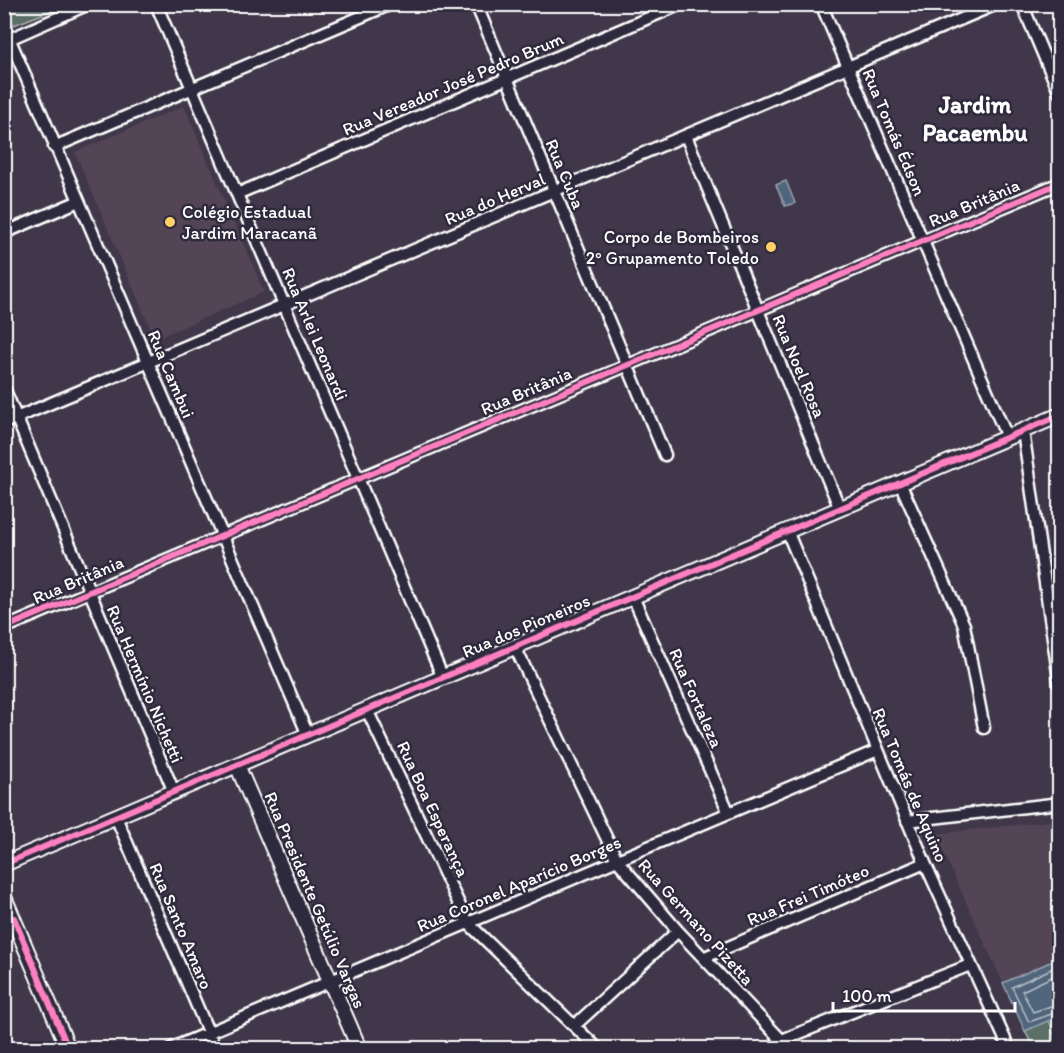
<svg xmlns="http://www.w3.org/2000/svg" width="1064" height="1053" viewBox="0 0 1064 1053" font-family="Itim,sans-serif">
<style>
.built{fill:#524456}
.green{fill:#5b6e67;stroke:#adb6b3;stroke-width:1.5}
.water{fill:#50657b;stroke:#96a3b0;stroke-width:1.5}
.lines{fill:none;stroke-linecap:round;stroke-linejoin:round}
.shore{stroke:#b9c1ca;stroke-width:1.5}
.minor-casing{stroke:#fff;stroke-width:15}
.tertiary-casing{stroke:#fff;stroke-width:18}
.minor{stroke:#2f2a3d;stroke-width:10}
.tertiary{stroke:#2f2a3d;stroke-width:14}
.cycleway-casing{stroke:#2f2a3d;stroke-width:10}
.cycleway{stroke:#ff80c0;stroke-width:6}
.poi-dot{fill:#ffd166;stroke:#2f2a3d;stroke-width:2}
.labels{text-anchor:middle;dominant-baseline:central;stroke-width:5;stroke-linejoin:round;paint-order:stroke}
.street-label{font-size:18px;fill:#fff;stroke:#2f2a3d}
.poi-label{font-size:18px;fill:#fff;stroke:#2f2a3d;text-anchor:start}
.district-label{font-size:24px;font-weight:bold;fill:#fff;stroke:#2f2a3d}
</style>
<rect width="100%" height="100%" fill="#41374a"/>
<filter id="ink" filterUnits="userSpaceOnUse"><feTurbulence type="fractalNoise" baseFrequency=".0167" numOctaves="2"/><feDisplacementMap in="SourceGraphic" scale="12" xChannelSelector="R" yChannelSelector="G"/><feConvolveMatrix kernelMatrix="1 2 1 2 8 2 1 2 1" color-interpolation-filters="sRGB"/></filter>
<g filter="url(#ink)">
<path class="built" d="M184 106 264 292 155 339 75 152Z
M1059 820V958L1003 983 935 834Z"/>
<path class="green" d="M5 5H66L14 25Z
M1049 1020 1059 1048H1034L1025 1031Z"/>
<path class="water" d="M786 181 795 203 785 206 776 185Z
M1059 958V1016L1025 1031 1003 983Z"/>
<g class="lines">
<path class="shore" d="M1060 965 1012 987 1029 1022 1060 1011
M1060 973 1022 991 1033 1012 1060 1003"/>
<defs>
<path id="minor" d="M156 4 443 678
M476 4 665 455
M821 4 1007 437
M1022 4 1060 94
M4 26 308 735
M5 41 89 4
M686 136 840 509
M54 147 391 4
M237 194 681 4
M4 233 79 201
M4 388 174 792
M4 423 997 4
M1023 431 1060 687
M900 483 964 625 984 728
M787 531 925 863 1009 1048
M633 597 729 813
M4 628 1060 183
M515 647 617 860 678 931 789 1048
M367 710 468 923 597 1048
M116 817 215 1048
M907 821 1060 803
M705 957 925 863
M574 1026 678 931
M172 1048 878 750
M772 1048 782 1040 970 965"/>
<path id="tertiary" d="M237 765 359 1048
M4 864 1060 415
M4 897 68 1048"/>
</defs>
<use href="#minor" class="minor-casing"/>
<use href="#tertiary" class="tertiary-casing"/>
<use href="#minor" class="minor"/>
<use href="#tertiary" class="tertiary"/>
<defs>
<path id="cycleway" d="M4 628 1060 183
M4 864 1060 415
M14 918 68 1048"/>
</defs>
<use href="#cycleway" class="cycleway-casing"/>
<use href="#cycleway" class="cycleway"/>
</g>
</g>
<g class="poi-dot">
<circle cx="170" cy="222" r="6"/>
<circle cx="771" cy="247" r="6"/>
</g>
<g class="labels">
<g class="street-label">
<text transform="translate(453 84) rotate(-23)">Rua Vereador José Pedro Brum</text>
<text transform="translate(894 132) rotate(67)">Rua Tomás Édson</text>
<text transform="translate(565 174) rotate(67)">Rua Cuba</text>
<text transform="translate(495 199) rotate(-23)">Rua do Herval</text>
<text transform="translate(974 203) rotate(-23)">Rua Britânia</text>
<text transform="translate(315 334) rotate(67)">Rua Arlei Leonardi</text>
<text transform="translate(799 366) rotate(67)">Rua Noel Rosa</text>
<text transform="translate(171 374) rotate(67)">Rua Cambui</text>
<text transform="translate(526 391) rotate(-23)">Rua Britânia</text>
<text transform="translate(78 580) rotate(-23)">Rua Britânia</text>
<text transform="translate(526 626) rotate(-23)">Rua dos Pioneiros</text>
<text transform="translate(145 684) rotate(67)">Rua Hermínio Nichetti</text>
<text transform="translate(696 698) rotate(66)">Rua Fortaleza</text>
<text transform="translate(910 785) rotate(67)">Rua Tomás de Aquino</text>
<text transform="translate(433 809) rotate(65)">Rua Boa Esperança</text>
<text transform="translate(519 884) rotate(-23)">Rua Coronel Aparício Borges</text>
<text transform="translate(808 895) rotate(-23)">Rua Frei Timóteo</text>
<text transform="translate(315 900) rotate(67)">Rua Presidente Getúlio Vargas</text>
<text transform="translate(696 922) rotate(48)">Rua Germano Pizetta</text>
<text transform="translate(181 926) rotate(67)">Rua Santo Amaro</text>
</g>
<g class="poi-label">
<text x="182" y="212">Colégio Estadual<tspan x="182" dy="21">Jardim Maracanã</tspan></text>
<text x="759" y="237" text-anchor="end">Corpo de Bombeiros<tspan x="759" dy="21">2º Grupamento Toledo</tspan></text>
</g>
<g class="district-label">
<text x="975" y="104">Jardim<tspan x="975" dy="28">Pacaembu</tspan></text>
</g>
</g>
<rect width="1064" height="1053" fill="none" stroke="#2f2a3d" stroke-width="24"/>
<rect x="12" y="12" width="1040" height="1029" fill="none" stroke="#fff" stroke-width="2" filter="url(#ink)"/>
<path d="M833 1002v9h182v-9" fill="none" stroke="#ffffff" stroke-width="3"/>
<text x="842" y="1002" font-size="18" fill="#ffffff" stroke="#2f2a3d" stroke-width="4.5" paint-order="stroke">100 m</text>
</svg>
